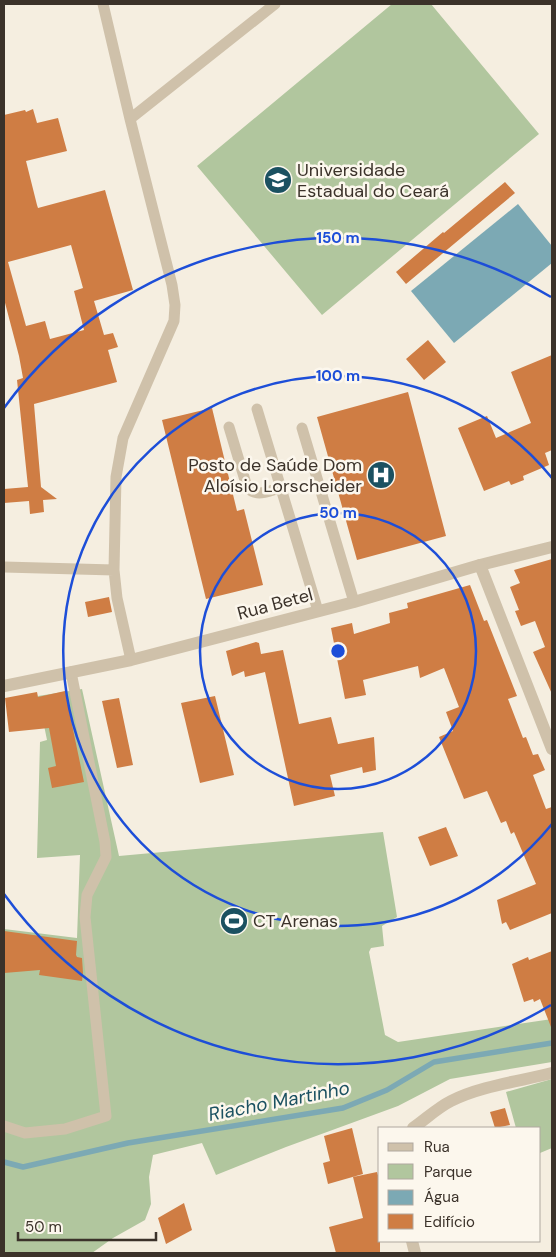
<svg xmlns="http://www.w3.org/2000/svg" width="556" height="1257" viewBox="0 0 556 1257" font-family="'DM Sans',sans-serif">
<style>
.green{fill:#b1c69e}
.water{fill:#7ca9b4}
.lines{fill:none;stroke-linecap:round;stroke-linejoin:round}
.stream{stroke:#7ca9b4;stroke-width:5.5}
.building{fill:#cf7d44;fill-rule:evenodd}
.service{stroke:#cfc1aa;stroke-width:11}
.minor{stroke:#cfc1aa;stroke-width:12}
.tertiary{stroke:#cfc1aa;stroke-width:12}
.ring{fill:none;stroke:#1d4ed8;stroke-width:2.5}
.labels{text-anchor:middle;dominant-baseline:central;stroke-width:5;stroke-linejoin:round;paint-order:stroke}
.poi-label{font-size:18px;fill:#3b322a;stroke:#fcf7ed;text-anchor:start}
.street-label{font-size:18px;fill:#3b322a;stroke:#fcf7ed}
.water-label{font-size:19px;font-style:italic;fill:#1b5161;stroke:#fcf7ed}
.centre{fill:#1d4ed8;stroke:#fcf7ed;stroke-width:2.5}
.ring-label{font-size:15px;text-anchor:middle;font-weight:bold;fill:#1d4ed8;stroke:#fcf7ed;stroke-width:5;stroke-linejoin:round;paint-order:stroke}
</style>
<rect width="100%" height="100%" fill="#f5eee0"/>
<path class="green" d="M392 4H431L539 134 322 315 197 166Z
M82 689 119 856 383 832 397 917 382 926 384 946 371 948 369 952 385 1035 398 1042 552 1019V1062L450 1079 398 1106 286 1147 216 1175 202 1143 153 1155 149 1177 151 1204 145 1220 113 1238 92 1253H4V929L77 938 80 855 37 858 40 742 47 740 38 696Z
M552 1079V1148L540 1153V1128H516L506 1092Z"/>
<path class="water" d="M518 204 552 246V263L454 343 411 291Z"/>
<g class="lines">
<path class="stream" d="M4 1162 23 1167 128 1143 343 1108 387 1090 434 1062 552 1043"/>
</g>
<path class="building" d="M33 109 37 123 58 118 67 151 26 161 37 205 38 208 105 190 133 290 94 301 104 335 113 333 118 347 108 350 117 382 34 404 41 487 57 499 43 500 44 512 30 514 29 501 4 503V489L28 487 17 380 23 378 19 356 4 299V115L25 110 26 112ZM71 245 83 288 74 291 84 330 50 339 45 321 26 326 8 262Z
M505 182 515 193 406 284 396 272 443 232 444 233Z
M428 340 446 362 424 380 406 359Z
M552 355V450L545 453 549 465 523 476 524 480 511 485 509 481 484 491 458 428 487 416 496 438 531 423 511 372Z
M408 392 446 536 357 560 317 417Z
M212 408 237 511 244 509 263 585 206 599 162 420Z
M552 559V694L533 652 545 647 535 621 521 626 515 611 519 610 510 587 520 583 514 570Z
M470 585 484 621 487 620 517 696 508 699 523 738 526 737 533 755 538 754 545 770 533 775 546 809 552 807V913L510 930 506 922 502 924 497 900 536 884 514 832 511 834 506 821 501 823 487 791 464 799 439 737 453 731 446 712 459 707 444 668 420 678 418 666 363 680 366 695 345 699 331 628 352 623 354 634 390 623 389 613 408 608 407 603Z
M109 597 112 612 88 617 85 602Z
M256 642 259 643 261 654 283 650 299 724 331 717 338 744 374 737 376 770 363 773 362 767 330 775 335 796 294 806 265 672 245 677 244 671 232 676 226 651Z
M65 691 84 782 52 788 48 768 56 766 49 728 9 732 5 698 37 692 38 697Z
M215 696 234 775 200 783 181 703Z
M119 698 133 765 117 768 102 701Z
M446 827 458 856 430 866 418 837Z
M4 931 77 941 76 955 77 957 82 958 83 973 82 981 39 975 40 970 4 973Z
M552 951V1027H551L540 999 534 1002 533 999 524 1002 512 964 528 957 529 960Z
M505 1108 510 1125 495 1128 490 1112Z
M352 1128 363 1174 328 1184 323 1163 330 1161 324 1136Z
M377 1172 380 1182V1253H336L329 1227 363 1218 353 1177Z
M184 1203 192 1230 166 1244 158 1218Z"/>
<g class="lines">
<path class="service" d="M103 4 130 119 172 285 175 305 174 321 123 438 116 477 114 570 117 598 131 660
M130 119 275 4
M257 409 318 611
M229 427 247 487C256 498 268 491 280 488
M302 428 354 602
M4 567 114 570
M4 1126 25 1133 65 1129 106 1116 85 917 87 895 106 857 105 842 71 672"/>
<path class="minor" d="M480 565 552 547
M413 1128C426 1119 437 1108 451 1101 480 1086 521 1081 552 1073
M412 1241 415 1253"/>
<path class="tertiary" d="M4 686 131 660 354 602 480 565 552 749"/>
</g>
<g class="ring">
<circle cx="338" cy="651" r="138"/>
<path d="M552 824A275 275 0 1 1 552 478"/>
<path d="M551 1005A413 413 0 0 1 4 894M4 408A413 413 0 0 1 551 297"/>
</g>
<defs>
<symbol id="university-disc" viewBox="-11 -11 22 22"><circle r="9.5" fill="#1b5161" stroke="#fcf7ed"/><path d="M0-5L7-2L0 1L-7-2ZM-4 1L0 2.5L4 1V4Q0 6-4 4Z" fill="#fff"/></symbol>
<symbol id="hospital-disc" viewBox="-11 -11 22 22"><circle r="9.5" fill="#1b5161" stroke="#fcf7ed"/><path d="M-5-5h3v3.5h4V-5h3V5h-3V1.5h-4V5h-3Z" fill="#fff"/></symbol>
<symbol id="stadium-disc" viewBox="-11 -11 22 22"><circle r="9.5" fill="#1b5161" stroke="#fcf7ed"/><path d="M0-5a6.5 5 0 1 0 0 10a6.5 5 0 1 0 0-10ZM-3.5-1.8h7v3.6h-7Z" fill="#fff"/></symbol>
</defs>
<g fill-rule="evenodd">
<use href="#university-disc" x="262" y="164" width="32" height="32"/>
<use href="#hospital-disc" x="365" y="459" width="32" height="32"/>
<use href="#stadium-disc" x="218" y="905" width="32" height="32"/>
</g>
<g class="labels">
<g class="poi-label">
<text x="297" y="170">Universidade<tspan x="297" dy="21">Estadual do Ceará</tspan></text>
<text x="362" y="465" text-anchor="end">Posto de Saúde Dom<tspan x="362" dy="21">Aloísio Lorscheider</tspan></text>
<text x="253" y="921">CT Arenas</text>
</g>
<g class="street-label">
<text transform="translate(275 604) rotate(-15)">Rua Betel</text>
</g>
<g class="water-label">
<text transform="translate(279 1101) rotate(-11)">Riacho Martinho</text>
</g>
</g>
<circle cx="338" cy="651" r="8" class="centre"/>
<g class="ring-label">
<text x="338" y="243">150 m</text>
<text x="338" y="381">100 m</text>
<text x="338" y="518">50 m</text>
</g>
<rect width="556" height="1257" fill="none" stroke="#3b322a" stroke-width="10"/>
<rect x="378" y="1127" width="162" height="115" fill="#fcf7ed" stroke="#afa89f"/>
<rect x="388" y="1143" width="25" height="8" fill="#cfc1aa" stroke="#afa89f"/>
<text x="424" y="1152" font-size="15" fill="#3b322a">Rua</text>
<rect x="388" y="1164" width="25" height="15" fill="#b1c69e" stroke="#afa89f"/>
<text x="424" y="1177" font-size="15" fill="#3b322a">Parque</text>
<rect x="388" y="1190" width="25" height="15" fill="#7ca9b4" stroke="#afa89f"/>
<text x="424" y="1202" font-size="15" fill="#3b322a">Água</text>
<rect x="388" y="1214" width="25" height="15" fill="#cf7d44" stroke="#afa89f"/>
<text x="424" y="1227" font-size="15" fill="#3b322a">Edifício</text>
<path d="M18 1232v8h138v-8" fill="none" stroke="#3b322a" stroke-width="2.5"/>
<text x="25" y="1232" font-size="15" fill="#3b322a" stroke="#fcf7ed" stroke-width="4" paint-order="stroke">50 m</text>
</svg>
